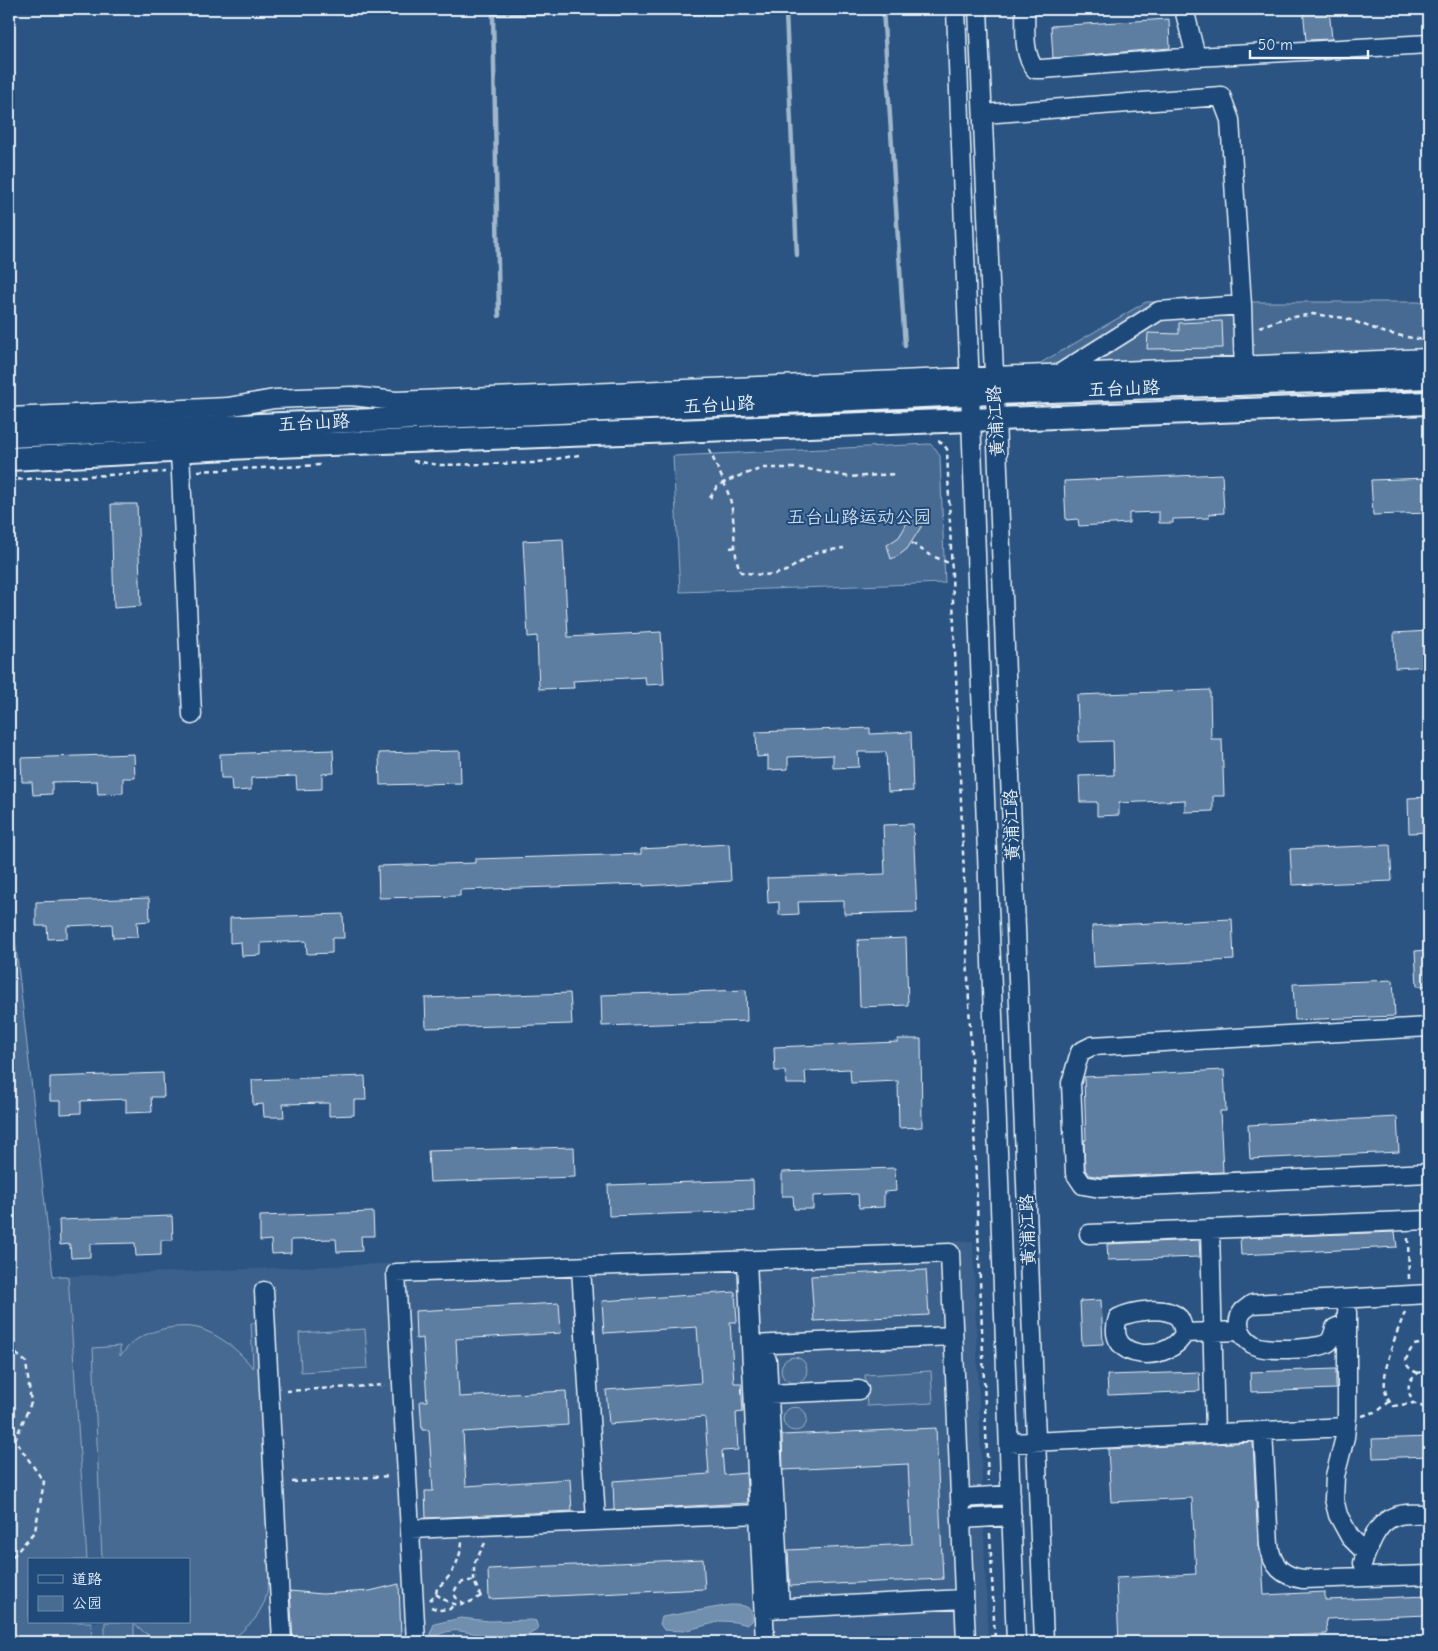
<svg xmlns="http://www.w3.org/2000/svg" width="1438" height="1651" viewBox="0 0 1438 1651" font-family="'Comic Neue','LXGW WenKai TC',sans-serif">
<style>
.built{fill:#3a608b}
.green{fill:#476b93;stroke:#98aec6}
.water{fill:#708ead;stroke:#a0b6cb}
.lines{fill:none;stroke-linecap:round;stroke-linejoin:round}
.stream{stroke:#a0b6cb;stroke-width:4.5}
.building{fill:#5d7da1;stroke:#e8f1f8}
.minor-casing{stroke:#e8f1f8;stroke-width:21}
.major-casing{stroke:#e8f1f8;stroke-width:26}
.path{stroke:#e8f1f8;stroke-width:2.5;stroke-dasharray:5 4;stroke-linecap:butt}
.minor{stroke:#1f4a7a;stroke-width:18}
.major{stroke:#1f4a7a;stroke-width:22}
.labels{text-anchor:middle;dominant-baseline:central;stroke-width:4;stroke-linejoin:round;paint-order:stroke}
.street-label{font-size:18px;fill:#e8f1f8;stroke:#1f4a7a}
.park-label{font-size:18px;fill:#d0dde9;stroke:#1f4a7a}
</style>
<rect width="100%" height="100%" fill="#2b5482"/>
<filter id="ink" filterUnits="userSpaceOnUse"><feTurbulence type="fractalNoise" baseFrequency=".02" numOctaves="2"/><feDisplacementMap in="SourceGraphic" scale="10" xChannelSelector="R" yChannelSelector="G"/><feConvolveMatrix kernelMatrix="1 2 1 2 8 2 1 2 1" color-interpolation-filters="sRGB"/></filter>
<g filter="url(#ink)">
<path class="built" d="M973 1241 988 1642H92L91 1622H189V1560H87L68 1276Z"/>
<path class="green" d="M1146 302H1429V350L1037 365Z
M930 444 936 449 940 456 945 583 680 592 673 456Z
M9 885 53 1276H68L87 1560H29V1622H91L92 1642H9Z
M259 1322 271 1573 265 1601 255 1619 238 1635 224 1642H162L145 1633 134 1624V1638L105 1640V1622H189V1560H102L93 1348 120 1346V1356C124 1352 128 1346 133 1342 150 1329 184 1322 204 1330 224 1338 240 1352 253 1368L251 1323Z
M365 1329 368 1368 301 1372 299 1333Z
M781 1370a13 13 0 1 1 26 0a13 13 0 1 1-26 0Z
M931 1371 933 1403 867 1406 865 1375Z
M783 1419a12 12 0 1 1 24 0a12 12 0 1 1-24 0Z"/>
<path class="water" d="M730 1605C743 1605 754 1605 752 1621L748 1625 735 1622 722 1621 684 1631 664 1630 660 1624 662 1617Z
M461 1618 489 1621 532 1620 536 1621 538 1629C517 1646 484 1634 460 1631 452 1629 441 1634 433 1636L430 1634 434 1624Z"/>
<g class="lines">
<path class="stream" d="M883 9 905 346
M786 13 797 255
M499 316 493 14 883 12"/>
</g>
<path class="building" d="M1303 9H1329L1332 39 1306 40Z
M1169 19 1170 48 1053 58 1051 26Z
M1222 321 1223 348 1147 349 1148 333 1179 334V323Z
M1222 474 1224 513 1209 514V518L1173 519V523H1159V512L1129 513V523L1079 526 1078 519 1066 520 1064 481Z
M1429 478V513L1373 515 1371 480Z
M111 504H137L141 606 114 608Z
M909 515 923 517 921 527 907 549 898 556 891 559 887 545 899 537 905 527Z
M563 539 568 637 661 632 664 684 646 685 645 677 573 681 574 688 539 689 537 636 528 637 523 541Z
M1429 631V666L1395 668 1394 633Z
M1210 690 1211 739H1222L1224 796H1213V811L1185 812V800L1119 803V815L1097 816V802H1080L1079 776 1114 775 1113 741 1079 742 1077 695Z
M870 728V734L911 732 913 791 888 792 886 752H858L859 767 833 768V755L788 757V769L768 770V756L757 757 756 732Z
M333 750 334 773 322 774V789L297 790 296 776 251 778V790L232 791 231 778H221L220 754Z
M460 751 461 783 380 785 379 753Z
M134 754 135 778H123V793L98 794 97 781 52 782V794L33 795 32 782H22L21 758Z
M1429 797V832L1409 833 1408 798Z
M913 824 917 912 844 914V901L798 902 799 914 779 915V902L768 903 767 878 885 874 883 825Z
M729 844 731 881 643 886V884L460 890V896L379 898 378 866 475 863V859L641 854V849Z
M1390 845 1392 881 1292 885 1290 849Z
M149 898 150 921 137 922 138 937 113 938 112 924 67 926V938L48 939 47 926H36V902Z
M343 914 344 938H332V953L307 954 306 941 261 943V955L242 956 241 942 230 943V918Z
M1232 919 1234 960 1094 967 1092 926Z
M906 938 908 1005 860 1007 858 940Z
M1429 950V986H1417L1415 951Z
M1393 980 1395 1016 1295 1020 1293 984Z
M746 990 747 1021 602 1026 601 995Z
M570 993 572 1024 426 1028 425 998Z
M898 1039H921L922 1127 899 1128 898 1081 851 1083 850 1069 805 1071 806 1084H786L785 1071H775L774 1047 898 1042Z
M1224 1070 1226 1111H1220L1223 1172 1101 1177 1089 1175 1085 1170 1084 1140H1086L1084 1077Z
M163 1073 164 1097H151L152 1112 126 1113V1099L81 1101V1113L61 1114V1101H50V1077Z
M365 1076 366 1100H354V1115L329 1116V1103L283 1104 284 1117H264L263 1104 253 1105 252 1080Z
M1397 1117 1399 1152 1250 1159 1248 1125Z
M574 1147 575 1177 430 1182 428 1151Z
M895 1168 896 1191 884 1192V1207L859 1208 858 1194 813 1196V1209H794L793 1196H782V1172Z
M753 1180 754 1211 609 1216 608 1185Z
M373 1212 374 1236H361L362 1251 337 1252 336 1239 291 1240V1253L272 1254 271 1240 260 1241V1216Z
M172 1216 173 1240H161V1255L136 1256 135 1243 90 1244V1257L71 1258 70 1244 60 1245 59 1220Z
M1395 1232 1397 1247 1241 1255 1240 1238Z
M1199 1240 1200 1257 1108 1260 1107 1244Z
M926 1270 929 1315 814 1321 811 1276Z
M735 1292 737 1322H730L734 1383H741L743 1412 736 1413 738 1450 722 1451 724 1475 746 1473 748 1503 614 1510 613 1481 709 1474 705 1417 609 1424 606 1390 701 1383 697 1327 604 1333 602 1301Z
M1101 1300 1103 1344 1082 1345 1080 1301Z
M559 1303 561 1333 456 1339 459 1397 566 1391 568 1425 463 1432 466 1486 570 1479 572 1511 426 1518 425 1491H433L429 1430H422L420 1401H427L423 1338 416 1339 415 1311Z
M1336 1369V1389L1251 1392 1250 1372Z
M1199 1372 1200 1391 1108 1395 1107 1375Z
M936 1428 943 1579 790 1586 788 1550 912 1544 908 1464 783 1470 782 1435Z
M1429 1437V1456L1373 1458 1372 1439Z
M1253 1442 1258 1546 1262 1561 1264 1595 1325 1592V1600L1429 1596V1615L1326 1619 1327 1634 1176 1642H1119L1116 1578 1196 1574 1192 1498 1111 1502 1108 1449Z
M703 1559 705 1589 489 1599 488 1569Z
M399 1584 401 1637 293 1642 290 1591 322 1594 370 1591Z"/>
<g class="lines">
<defs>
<path id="minor" d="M956 9 1016 1642
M978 9 996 419 1044 1642
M1025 9C1026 28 1022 53 1035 69H1042L1196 57 1429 44
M1184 9 1196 57
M983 114 1221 96 1230 120 1242 305
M1062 372 1159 311 1242 305 1244 376
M9 417 228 407 274 399 351 396 396 401 1429 358
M180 451 192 715
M1429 1027 1092 1046 1080 1052 1071 1083 1075 1173 1083 1185 1100 1188 1429 1173
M1210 1229 1215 1433
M1089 1234 1429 1220
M747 1260 765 1642
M581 1267 596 1521
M264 1291 282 1642
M1347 1312V1417L1345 1437 1335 1476 1334 1499 1338 1515 1350 1537 1366 1553
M1347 1323 1335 1328C1334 1332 1332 1339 1329 1342 1320 1350 1267 1351 1256 1346 1243 1340 1233 1324 1243 1311 1245 1309 1250 1306 1252 1304L1429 1294
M1184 1333C1183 1328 1182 1322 1179 1318 1166 1305 1132 1311 1118 1318 1103 1363 1172 1363 1184 1333L1240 1331
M751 1345 953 1336
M767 1360 780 1608
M769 1394 859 1390
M1263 1431 1269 1545C1272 1566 1282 1576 1303 1579L1429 1575
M1009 1443 1346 1427
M960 1498 1011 1495
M961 1519 1012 1516
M410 1529 759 1514
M1363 1563C1365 1554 1369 1547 1373 1538 1386 1512 1403 1513 1429 1514
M768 1609 964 1599
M416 1642 396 1273 950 1253 966 1642"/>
<path id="major" d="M9 436 969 394 1429 377
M9 459 250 447 1429 403"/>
</defs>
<use href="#minor" class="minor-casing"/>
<use href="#major" class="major-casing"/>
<path class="path" d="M1259 327 1282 319 1313 314 1345 318 1386 333 1423 340
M938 441 943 444 947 449 988 1481
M709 449C716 466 725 482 730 499 736 520 732 557 741 572L762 575 776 574 786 571 817 552 844 548
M413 461 440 465 533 463 579 455
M198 471 322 465
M9 480 165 472
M710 498 716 488 723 483 736 477 764 468H803L850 477 895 474
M912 543 928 554 951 564
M730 548 736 547
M1408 1238 1409 1280
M1405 1312C1397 1333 1371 1390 1394 1406L1413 1403
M9 1348 26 1362 31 1403 15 1440 44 1482 35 1531 9 1561
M1429 1368C1409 1376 1404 1383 1413 1403L1429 1409
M1418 1373C1401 1366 1405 1358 1414 1345L1429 1342
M286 1391 385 1385
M1362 1416 1378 1411 1389 1402
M292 1482 390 1476
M990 1534 995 1642
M474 1581V1564L485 1543
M436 1594C456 1609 462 1607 483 1595
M430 1600 436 1594 437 1588C452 1577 460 1560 462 1542
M465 1604 457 1599 454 1594C456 1584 463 1580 474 1581L481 1597
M431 1607 439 1610 450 1609 453 1605"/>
<use href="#minor" class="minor"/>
<use href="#major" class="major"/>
</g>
</g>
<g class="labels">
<g class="street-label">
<text transform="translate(1124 389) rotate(-2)">五台山路</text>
<text transform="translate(719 405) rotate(-3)">五台山路</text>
<text transform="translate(996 421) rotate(-93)">黄浦江路</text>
<text transform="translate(314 423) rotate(-3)">五台山路</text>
<text transform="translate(1012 825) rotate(-92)">黄浦江路</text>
<text transform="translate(1028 1230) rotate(-92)">黄浦江路</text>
</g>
<g class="park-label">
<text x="859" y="517">五台山路运动公园</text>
</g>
</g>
<rect width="1438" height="1651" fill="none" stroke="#1f4a7a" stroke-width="30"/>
<rect x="15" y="15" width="1408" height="1621" fill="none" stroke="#e8f1f8" stroke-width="2" filter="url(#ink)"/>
<rect x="28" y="1558" width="162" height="65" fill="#1f4a7a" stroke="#6f8dac"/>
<rect x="38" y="1575" width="25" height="8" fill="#1f4a7a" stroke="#6f8dac"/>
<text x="72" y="1584" font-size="15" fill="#e8f1f8">道路</text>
<rect x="38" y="1596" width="25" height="15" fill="#476b93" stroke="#6f8dac"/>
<text x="72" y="1608" font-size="15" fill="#e8f1f8">公园</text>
<path d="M1250 50v8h118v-8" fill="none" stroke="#e8f1f8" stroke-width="2.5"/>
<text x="1258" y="50" font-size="15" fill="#e8f1f8" stroke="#1f4a7a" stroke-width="4" paint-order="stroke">50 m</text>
</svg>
